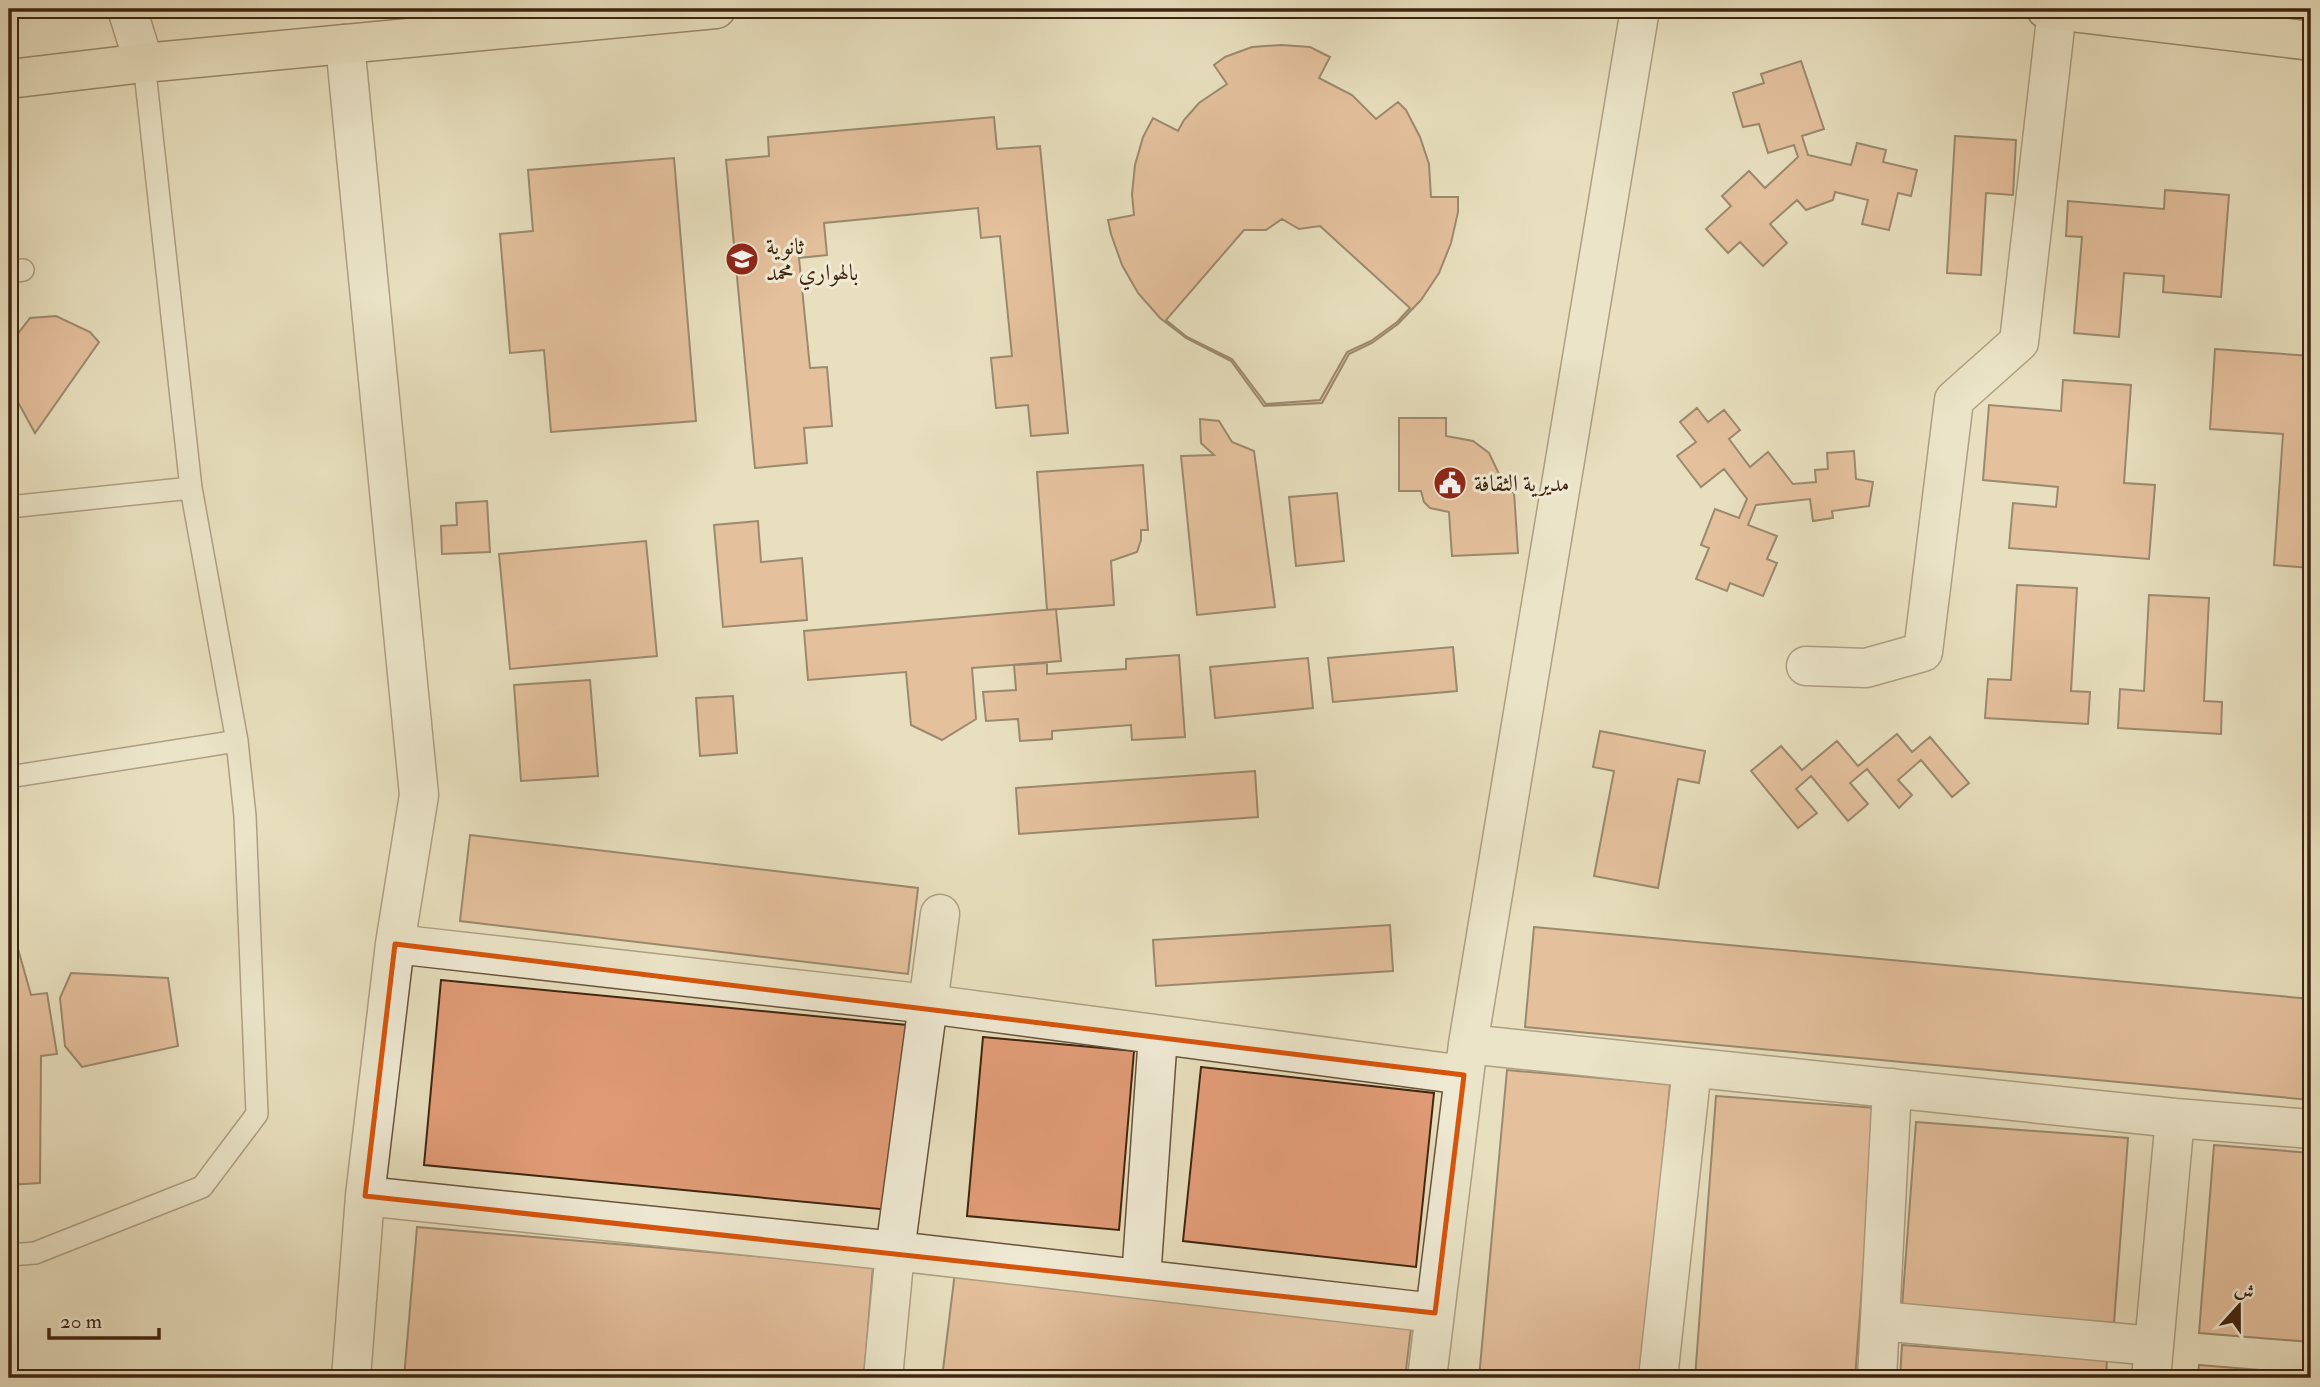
<svg xmlns="http://www.w3.org/2000/svg" width="2320" height="1387" viewBox="0 0 2320 1387" font-family="'IM FELL Double Pica',Amiri,serif">
<style>
.building{fill:#e19c77;stroke:#3f240f;stroke-width:2;fill-rule:evenodd}
.lines{fill:none;stroke-linecap:round;stroke-linejoin:round}
.service-casing{stroke:#69533b;stroke-width:24}
.minor-casing{stroke:#69533b;stroke-width:41}
.primary-casing{stroke:#3f240f;stroke-width:41}
.service{stroke:#f0ead5;stroke-width:21}
.minor{stroke:#f0ead5;stroke-width:38}
.primary{stroke:#e8dfbe;stroke-width:38}
.marked{fill:none;stroke:#d7540c;stroke-width:5;stroke-linejoin:round}
.labels{text-anchor:middle;dominant-baseline:central;stroke-width:6;stroke-linejoin:round;paint-order:stroke}
.poi-label{font-size:23px;fill:#3f240f;stroke:#f0ead5;text-anchor:start}
</style>
<rect width="100%" height="100%" fill="#e8dfbe"/>
<filter id="stains"><feTurbulence type="fractalNoise" baseFrequency=".00286" numOctaves="4"/><feColorMatrix values="0 0 0 0 .2 0 0 0 0 .09 0 0 0 0 .02 0 0 0 .5 -.17"/></filter>
<radialGradient id="worn" r=".72"><stop offset=".6" stop-color="#630" stop-opacity="0"/><stop offset="1" stop-color="#630" stop-opacity=".3"/></radialGradient>
<path class="building" d="M1281 45 1310 47 1330 57 1319 78 1352 95 1376 119 1398 102 1406 110 1420 137 1429 164 1431 197H1458V212L1451 243 1439 273 1421 300 1398 324 1372 343 1349 354 1322 403 1264 406 1231 361 1186 338 1160 318 1138 293 1122 265 1111 234 1108 220 1134 215 1132 194 1135 165 1143 137 1153 118 1178 131 1184 120 1199 103 1227 84 1214 65 1225 57 1252 47ZM1282 219 1299 229 1320 226 1410 308 1397 322 1371 341 1347 352 1320 400 1266 404 1232 359 1187 337 1166 320 1244 230H1266Z
M1801 61 1824 129 1802 136 1808 155 1851 165 1857 143 1886 150 1883 162 1917 170 1911 196 1898 193 1889 230 1862 224 1868 200 1835 192 1833 200 1806 210 1797 200 1770 224 1787 243 1763 266 1740 242 1728 253 1706 229 1731 206 1722 196 1749 171 1765 188 1798 157 1794 145 1768 153 1759 124 1743 127 1733 93 1764 83 1761 74Z
M994 117 997 149 1040 146 1068 433 1031 436 1028 405 996 408 991 358 1012 356 1000 236 981 238 978 208 824 223 827 255 799 258 810 368 827 367 832 426 804 428 807 463 755 468 726 160 769 156 768 137Z
M1955 136 2016 140 2013 195 1986 193 1981 275 1947 273Z
M674 158 696 421 551 432 544 350 510 353 500 234 533 231 528 170Z
M2165 190 2229 195 2221 297 2163 292 2164 276 2124 273 2119 337 2074 333 2082 237 2066 236 2068 201 2164 209Z
M9 311 13 340 30 318 56 316 90 332 99 342 35 433 14 395 9 396Z
M2215 349 2311 356V568L2274 565 2283 434 2210 429Z
M2063 380 2131 385 2124 483 2155 485 2149 559 2009 548 2013 503 2056 507 2058 487 1983 480 1989 405 2061 411Z
M1697 408 1708 422 1724 410 1740 430 1729 439 1750 467 1768 452 1793 484 1816 482 1815 470 1828 469 1827 453 1854 451 1856 479 1873 482 1869 506 1832 511 1833 518 1813 521 1810 499 1756 505 1748 525 1777 536 1767 559 1777 563 1763 596 1730 583 1727 591 1696 579 1709 548 1701 545 1715 509 1739 518 1747 499 1724 469 1701 487 1677 456 1696 442 1680 422Z
M1399 418H1446V436L1473 441 1489 453 1500 476 1502 493 1514 492 1518 553 1452 556 1449 512 1430 508 1424 502 1421 491H1399Z
M1200 419 1219 421 1232 442 1254 451 1275 607 1197 615 1181 456 1214 455 1201 443Z
M1143 465 1148 530H1141V540L1137 552 1111 561 1114 605 1047 610 1037 472Z
M1337 493 1344 561 1296 566 1289 497Z
M487 501 490 552 442 554 441 526 457 525 456 503Z
M758 521 761 562 802 558 807 620 723 627 714 525Z
M646 541 657 656 510 669 499 554Z
M2017 585 2077 588 2071 691 2090 692 2088 724 1985 718 1988 679 2011 680Z
M2149 595 2209 598 2204 701 2222 702 2221 734 2118 728 2120 689 2144 691Z
M1056 609 1061 661 972 668 976 719 942 740 911 725 906 672 808 680 804 631Z
M1453 647 1457 691 1333 702 1328 658Z
M1179 655 1185 737 1132 740 1131 725 1052 731V739L1020 741 1018 719 986 721 983 692 1016 690 1014 665 1047 663V674L1126 669V659Z
M1308 658 1313 708 1215 718 1210 667Z
M590 680 598 776 521 781 514 685Z
M733 696 737 753 700 756 696 698Z
M1600 731 1705 751 1699 783 1678 779 1658 888 1594 876 1614 771 1593 767Z
M1897 734 1912 752 1930 737 1969 783 1952 797 1921 760 1898 780 1912 795 1899 808 1867 769 1850 783 1868 804 1848 821 1811 776 1796 789 1817 813 1798 828 1751 771 1781 746 1802 770 1837 741 1858 766Z
M1255 771 1258 817 1019 834 1016 788Z
M470 835 918 888 908 974 460 921Z
M9 917 31 995 47 993 57 1054 41 1056 40 1183 9 1185Z
M1390 925 1393 971 1156 986 1153 940Z
M1534 927 2311 999V1100L1525 1027Z
M71 973 168 978 178 1046 82 1067 65 1046 60 998Z
M441 980 907 1025 890 1210 424 1165Z
M983 1037 1134 1051 1119 1230 967 1216Z
M1201 1067 1434 1093 1416 1267 1183 1241Z
M1507 1070 1670 1084 1643 1378H1479Z
M1716 1096 1876 1108 1855 1378H1695Z
M1916 1122 2128 1138 2114 1323 1902 1307Z
M2214 1145 2311 1153V1342L2199 1333Z
M417 1227 873 1266 864 1378H404Z
M956 1264 1412 1320 1405 1378H942Z
M1902 1345 2107 1360 2106 1378H1900Z
M2199 1365 2311 1374V1378H2198Z"/>
<g class="lines">
<defs>
<path id="service" d="M9 272 23 270
M9 507 191 488
M9 777 237 741 191 488 144 63
M9 1255 35 1253 202 1187 257 1114 245 816 237 741"/>
<path id="minor" d="M127 9 144 63
M345 44 419 795 395 944 365 1196 351 1378
M1806 666 1866 668 1923 652 1954 400 2019 342 2057 10
M395 944 928 1004 1464 1075
M1468 1044 2175 1118 2311 1129
M365 1196 895 1251 1435 1313
M1141 1279 1158 1035
M1880 1321 2154 1346
M883 1378 895 1251 940 914
M1427 1378 1468 1044 1640 9
M1658 1378 1692 1068
M1877 1378 1892 1088
M2151 1378 2175 1118"/>
<path id="primary" d="M2046 9 2311 41
M9 79 144 63 716 9"/>
</defs>
<use href="#service" class="service-casing"/>
<use href="#minor" class="minor-casing"/>
<use href="#primary" class="primary-casing"/>
<use href="#service" class="service"/>
<use href="#minor" class="minor"/>
<use href="#primary" class="primary"/>
</g>
<path d="M0 0H2320V1387H0ZM395 944 1464 1075 1435 1313 365 1196Z" fill="#e8dfbe" fill-opacity=".55" fill-rule="evenodd"/>
<path class="marked" d="M395 944 1464 1075 1435 1313 365 1196Z"/>
<defs>
<symbol id="school-disc" viewBox="-11 -11 22 22"><circle r="9.5" fill="#8f2418" stroke="#f0ead5"/><path d="M0-5L7-2L0 1L-7-2ZM-4 1L0 2.5L4 1V4Q0 6-4 4Z" fill="#fff"/></symbol>
<symbol id="civic-disc" viewBox="-11 -11 22 22"><circle r="9.5" fill="#8f2418" stroke="#f0ead5"/><path d="M-.6-6.5H3V-4.5H.6V-3L4-1V1h2V6H-6V1h2V-1L-.6-3ZM-1.2 2.5V6h2.4V2.5Z" fill="#fff"/></symbol>
</defs>
<g fill-rule="evenodd">
<use href="#school-disc" x="723" y="240" width="38" height="38"/>
<use href="#civic-disc" x="1431" y="464" width="38" height="38"/>
</g>
<g class="labels">
<g class="poi-label">
<text x="766" y="246">ثانوية<tspan x="766" dy="26">بالهواري محمد</tspan></text>
<text x="1474" y="483">مديرية الثقافة</text>
</g>
</g>
<rect width="2320" height="1387" fill="none" stroke="#e8dfbe" stroke-width="35"/>
<rect x="10" y="10" width="2299" height="1366" fill="none" stroke="#3f240f" stroke-width="3.5"/>
<rect x="18" y="18" width="2285" height="1352" fill="none" stroke="#3f240f" stroke-width="2"/>
<g transform="translate(2239 1306) rotate(21)" stroke="#f0ead5" stroke-width="5" paint-order="stroke">
<path d="M0-5L12 26L0 18L-12 26Z" fill="#3f240f"/>
<text y="-10" font-size="19" font-weight="bold" text-anchor="middle" fill="#3f240f">ش</text>
</g>
<path d="M49 1328v10h110v-10" fill="none" stroke="#3f240f" stroke-width="3.5"/>
<text x="60" y="1328" font-size="21" fill="#3f240f" stroke="#f0ead5" stroke-width="5" paint-order="stroke">20 m</text>
<rect width="100%" height="100%" filter="url(#stains)"/>
<rect width="100%" height="100%" fill="url(#worn)"/>
</svg>
